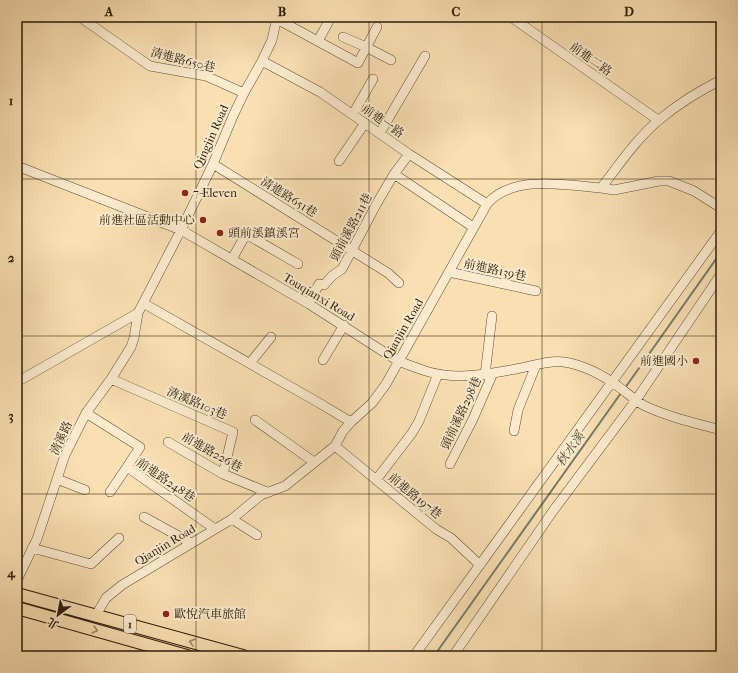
<svg xmlns="http://www.w3.org/2000/svg" width="738" height="673" viewBox="0 0 738 673" font-family="'IM FELL French Canon','Noto Serif TC',serif">
<style>
.lines{fill:none;stroke-linecap:round;stroke-linejoin:round}
.stream{stroke:#707d6b;stroke-width:2}
.minor-casing{stroke:#5e4e33;stroke-width:10}
.major-casing{stroke:#2b1d09;stroke-width:14}
.minor{stroke:#fbeacd;stroke-width:9}
.major{stroke:#f9dfb2;stroke-width:12}
.oneway{stroke:#9c8866}
.grid{fill:none;stroke:#2b1d09;stroke-width:1;stroke-opacity:0.55}
.poi-dot{fill:#8f2418;stroke:#fbeacd;stroke-width:1.5}
.labels{text-anchor:middle;dominant-baseline:central;stroke-width:4;stroke-linejoin:round;paint-order:stroke}
.shield{fill:#fbeacd;stroke:#695a44;stroke-width:1}
.shield-label{font-size:11px;font-weight:bold;fill:#2b1d09}
.street-label{font-size:12px;fill:#2b1d09;stroke:#fbeacd}
.poi-label{font-size:12px;fill:#2b1d09;stroke:#fbeacd;text-anchor:start}
.water-label{font-size:13px;font-style:italic;fill:#4e4d3a;stroke:#fbeacd}
.neatline{fill:none;stroke:#2b1d09;stroke-width:1.5}
.grid-label{font-size:13px;text-anchor:middle;font-weight:bold;fill:#2b1d09}
</style>
<rect width="100%" height="100%" fill="#f9dfb2"/>
<filter id="stains"><feTurbulence type="fractalNoise" baseFrequency=".005" numOctaves="4"/><feColorMatrix values="0 0 0 0 .2 0 0 0 0 .09 0 0 0 0 .02 0 0 0 .5 -.17"/></filter>
<radialGradient id="worn" r=".72"><stop offset=".6" stop-color="#630" stop-opacity="0"/><stop offset="1" stop-color="#630" stop-opacity=".3"/></radialGradient>
<g class="lines">
<path class="stream" d="M625 388 721 252
M434 656 621 393"/>
<defs>
<path id="minor" d="M80 17 150 66 206 76 244 93
M511 17 658 120
M277 19 358 63 377 27
M343 37 366 47 391 60
M318 41 331 17
M262 61 320 92 409 154 487 204
M353 114 373 79
M380 133 425 56
M339 161 365 123
M213 164 388 273 399 283
M17 166 181 230 309 304 398 361C409 365 419 369 429 372 458 380 488 374 516 369 532 366 549 360 564 362 583 365 604 376 619 387 627 393 635 400 643 405 668 417 695 423 721 430
M394 174 470 225
M601 188 614 190 659 181H669L694 191 721 208
M232 259 246 234 298 264
M449 272 536 291
M143 303 314 400 351 422
M309 304 319 284 324 285 332 276 342 269 377 203 394 174 409 154
M323 360 344 325
M250 363 271 337
M485 375 492 316
M111 379 233 432 223 474
M17 382 138 313 181 230 213 164 233 116 244 93 262 61 272 40 277 17
M86 413 140 447 127 467
M255 420 314 462
M514 431 518 410 536 365
M168 442 223 474 267 492
M335 446 436 529 451 538 480 565
M450 464 473 419 493 373
M57 479 85 490
M376 480 412 433 419 421 438 374
M110 492 127 467 215 529
M144 517 191 543
M232 519 257 535
M32 548 91 564 119 538
M17 580 37 539 65 455 86 413 111 379 131 347 134 338 138 313
M96 615 106 598 122 585 232 519 261 495 285 486 335 446 343 431 351 422 372 403 386 384 487 204C513 174 566 185 601 188 619 165 636 139 659 120 678 104 699 91 721 80
M414 656 721 231
M453 656 553 511 636 400 721 274"/>
<path id="major" d="M17 594 243 656
M17 608 187 656"/>
</defs>
<use href="#minor" class="minor-casing"/>
<use href="#major" class="major-casing"/>
<use href="#minor" class="minor"/>
<use href="#major" class="major"/>
</g>
<defs><path id="oneway-chevron" d="M-2-3.5L2.5 0L-2 3.5" fill="none" stroke-width="1.6" stroke-linecap="round" stroke-linejoin="round"/></defs>
<g class="oneway">
<use href="#oneway-chevron" transform="translate(95 630) rotate(16)"/>
<use href="#oneway-chevron" transform="translate(192 642) rotate(-164)"/>
</g>
<path class="grid" d="M196 17V656M369 17V656M542 17V656M17 179H721M17 336H721M17 494H721"/>
<g class="poi-dot">
<circle cx="185" cy="193" r="4"/>
<circle cx="203" cy="220" r="4"/>
<circle cx="220" cy="233" r="4"/>
<circle cx="696" cy="361" r="4"/>
<circle cx="166" cy="614" r="4"/>
</g>
<g class="labels">
<rect class="shield" x="124" y="615" width="12" height="18" rx="3"/>
<g class="shield-label">
<text x="130" y="624">1</text>
</g>
<g class="street-label">
<text transform="translate(591 59) rotate(35)">前進二路</text>
<text transform="translate(183 60) rotate(14)">清進路650巷</text>
<text transform="translate(383 121) rotate(35)">前進一路</text>
<text transform="translate(211 137) rotate(-66)">Qingjin Road</text>
<text transform="translate(289 197) rotate(32)">清進路651巷</text>
<text transform="translate(351 227) rotate(-62)">頭前溪路211巷</text>
<text transform="translate(495 270) rotate(12)">前進路139巷</text>
<text transform="translate(319 297) rotate(31)">Touqianxi Road</text>
<text transform="translate(403 329) rotate(-60)">Qianjin Road</text>
<text transform="translate(197 403) rotate(23)">清溪路103巷</text>
<text transform="translate(461 413) rotate(-65)">頭前溪路298巷</text>
<text transform="translate(61 438) rotate(-65)">清溪路</text>
<text transform="translate(212 452) rotate(29)">前進路226巷</text>
<text transform="translate(166 480) rotate(34)">前進路248巷</text>
<text transform="translate(415 496) rotate(39)">前進路197巷</text>
<text transform="translate(165 545) rotate(-31)">Qianjin Road</text>
</g>
<g class="poi-label">
<text x="193" y="193">7-Eleven</text>
<text x="195" y="220" text-anchor="end">前進社區活動中心</text>
<text x="228" y="233">頭前溪鎮溪宮</text>
<text x="688" y="361" text-anchor="end">前進國小</text>
<text x="174" y="614">歐悅汽車旅館</text>
</g>
<g class="water-label">
<text transform="translate(570 449) rotate(-55)">秋水溪</text>
</g>
</g>
<rect width="738" height="673" fill="none" stroke="#f9dfb2" stroke-width="44"/>
<g transform="translate(58 615) rotate(212)" stroke="#fbeacd" stroke-width="3" paint-order="stroke">
<path d="M0-3L7 15L0 10L-7 15Z" fill="#2b1d09"/>
<text y="-6" font-size="11" font-weight="bold" text-anchor="middle" fill="#2b1d09">北</text>
</g>
<rect x="22" y="22" width="694" height="629" class="neatline"/>
<g class="grid-label">
<text x="109" y="16">A</text>
<text x="282" y="16">B</text>
<text x="456" y="16">C</text>
<text x="629" y="16">D</text>
<text x="11" y="105">1</text>
<text x="11" y="262">2</text>
<text x="11" y="420">3</text>
<text x="11" y="577">4</text>
</g>
<rect width="100%" height="100%" filter="url(#stains)"/>
<rect width="100%" height="100%" fill="url(#worn)"/>
</svg>
